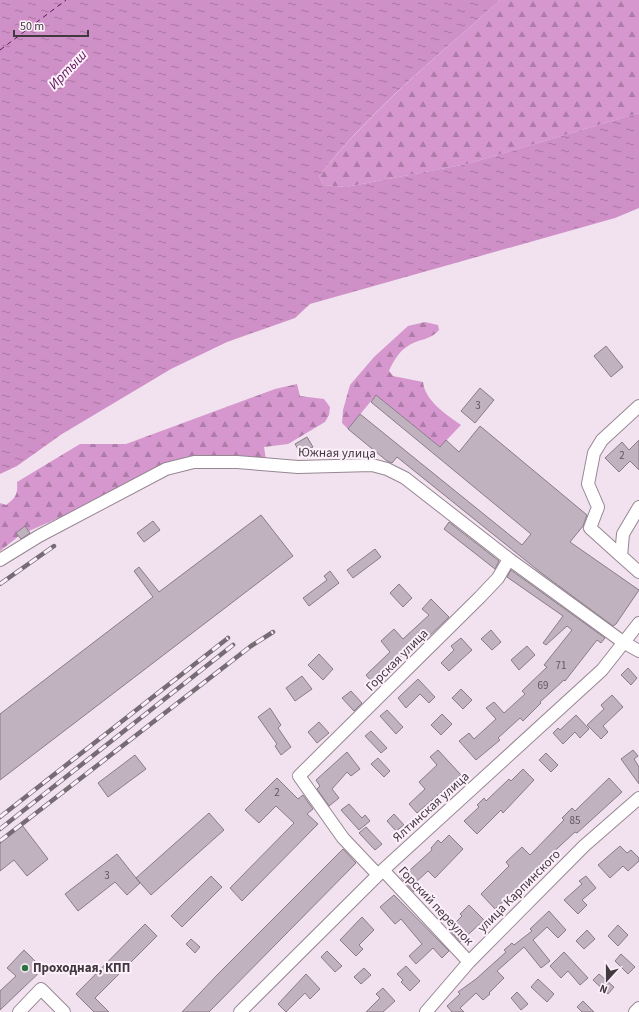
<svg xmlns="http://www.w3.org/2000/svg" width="639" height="1012" viewBox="0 0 639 1012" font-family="'Source Sans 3',sans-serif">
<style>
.forest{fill:url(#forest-firs)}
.water{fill:url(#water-ripples)}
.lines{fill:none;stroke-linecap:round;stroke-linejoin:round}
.ferry{stroke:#60175b;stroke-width:1;stroke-dasharray:5 4;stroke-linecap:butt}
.building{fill:#c1b2bf;stroke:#8a7b88}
.minor-casing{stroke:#968793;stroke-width:14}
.minor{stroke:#fff;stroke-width:12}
.rail-casing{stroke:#766c74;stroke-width:4.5}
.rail{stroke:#fdf0fb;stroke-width:3;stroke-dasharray:9;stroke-linecap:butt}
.poi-dot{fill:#2b7542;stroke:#fdf0fb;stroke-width:1.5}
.labels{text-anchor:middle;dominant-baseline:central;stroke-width:4;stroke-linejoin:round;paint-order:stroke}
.number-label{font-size:11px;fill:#60575f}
.street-label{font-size:13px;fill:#40393f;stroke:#fdf0fb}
.poi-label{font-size:13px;font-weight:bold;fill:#40393f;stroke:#fdf0fb;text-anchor:start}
.water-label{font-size:14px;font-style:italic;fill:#60175b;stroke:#fdf0fb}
</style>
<defs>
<pattern id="forest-firs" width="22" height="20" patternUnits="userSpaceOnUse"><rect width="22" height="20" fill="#d597cd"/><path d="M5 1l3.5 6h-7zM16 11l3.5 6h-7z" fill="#ae7ca8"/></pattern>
<pattern id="water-ripples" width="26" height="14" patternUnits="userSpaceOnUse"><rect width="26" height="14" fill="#ce90c6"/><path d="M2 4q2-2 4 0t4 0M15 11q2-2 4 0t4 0" fill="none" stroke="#a977a2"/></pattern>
</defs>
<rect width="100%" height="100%" fill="#f2e2ef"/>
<path class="forest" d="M500 0H639V113L467 164 346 187 323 185 319 176C371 110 438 56 500 0Z
M425 322 438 325 439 330C429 341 420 338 408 346 399 351 393 362 389 371L393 376 423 382C425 401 447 415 461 425L440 447 376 395 348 429 342 423 343 410 350 385 374 357 408 326Z
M297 384 300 396 324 399 330 407 329 415 325 422 288 444 264 447 266 460H190L29 531 25 526 16 533 19 536 0 551V503L6 505C16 498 18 494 17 482L80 444H126L275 389Z"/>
<path class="water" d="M0 0H500C438 56 370 110 319 176L323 185 346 187 467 164 639 113V208L615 218 310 304 295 318 227 342 171 369 62 434 17 466 0 474Z"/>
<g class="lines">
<path class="ferry" d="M0 50 66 0"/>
</g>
<path class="building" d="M606 346 623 367 611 377 594 356Z
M480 388 494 400 475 423 461 411Z
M376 395 440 447 446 440 459 452 480 426 587 515 583 526 570 542 639 590 616 624 613 626 540 572 397 457 392 463 387 461 348 429 360 414 522 545 531 534 371 402Z
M307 437 313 447 307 450 309 452 302 456 295 444Z
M639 440V470L630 461 619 472 605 458 622 442 629 450Z
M261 515 293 556 0 780V714L153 597 134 571 139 567 159 592Z
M153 521 160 530 144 542 137 533Z
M449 522 499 561 495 569 444 529Z
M25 526 30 533 21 539 16 533Z
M375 549 381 557 353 578 347 570Z
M511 570 605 638 601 643 597 640 565 681 564 680 540 702 541 703 523 721 520 718 498 738 500 740 476 760 459 741 469 733 474 739 496 719 486 708 494 702 504 713 525 694 522 691 547 667 544 665 572 630 567 626 546 645 543 643 563 616 507 577Z
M330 571 339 583 309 606 303 598 327 580 324 576Z
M399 584 412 598 403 607 390 593Z
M431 599 449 617 420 645 417 641 388 669 390 672 375 686 366 675 390 652 381 641 394 629 403 639 429 615 422 609Z
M491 630 501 642 492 650 481 639Z
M461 638 472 650 449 671 441 663 454 650 451 646Z
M527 646 535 655 519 670 511 660Z
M319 654 333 669 323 680 308 665Z
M628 668 637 678 631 685 621 675Z
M302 676 312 689 295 701 286 688Z
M418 679 435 697 429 703 420 694 406 708 398 698Z
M461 689 472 700 463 709 452 698Z
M351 691 362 703 354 711 342 698Z
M612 695 623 707 603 726 608 732 601 739 587 725 604 709 601 705Z
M270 708 281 725 278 728 291 747 281 755 275 746 277 744 258 717Z
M387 710 403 727 396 734 380 716Z
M442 714 452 724 441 735 431 725Z
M576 715 589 729 580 738 575 732 563 744 553 733 558 728 560 730Z
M319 722 329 733 317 743 308 732Z
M371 731 387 748 381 753 365 736Z
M438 750 461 775 417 813 409 804 425 789 419 782 437 765 430 757Z
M633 750 638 756 634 759 639 767V784L621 759Z
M347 752 360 769 351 776 347 772 332 789 339 798 329 806 317 789 320 786 316 780Z
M546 753 558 765 551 772 539 760Z
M135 755 146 769 108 797 98 783Z
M378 758 390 771 384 777 371 764Z
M523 769 534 780 503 813 501 810 477 834 464 821 479 807 477 805 484 798 486 801 509 779 511 781Z
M277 778 298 799 303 795 313 809 307 814 318 824 242 901 230 888 294 823 276 806 259 823 245 810Z
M609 778 622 792 577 833 575 832 561 845 536 868 538 870 495 909 481 894 509 866 506 862 522 847 530 855 564 820 562 818 572 808 575 811Z
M349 804 362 818 365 815 370 821 359 830 341 810Z
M209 813 224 830 151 895 136 878Z
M394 814 404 825 396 831 387 821Z
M22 825 48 859 27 876 14 860 0 871V842Z
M366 827 382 844 375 850 359 833Z
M449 835 463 849 435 878 428 871 416 882 420 887 414 892 401 878 432 850 431 848 438 840 441 843Z
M620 846 627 853 631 850 639 858V861L628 871 623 866 610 878 598 865Z
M343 849 356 863 209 1012H182L218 974Z
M117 854 140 883 127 895 115 882 78 911 65 894Z
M211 876 222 887 182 927 171 916Z
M586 876 596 888 582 900 587 905 578 914 564 900 582 884 579 881Z
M394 895 449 951 442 958 433 948 416 964 409 956 422 944 401 919 395 924 380 907Z
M469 905 484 920 460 942 449 929 462 916 460 914Z
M549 911 566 930 558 938 547 927 533 940 550 961 541 968 524 947 497 971 504 978 489 993 490 994 483 1000 476 993 460 1008 464 1012H452L447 1006 460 994 458 992 476 979 506 952 504 950 512 943 514 945 532 931 530 929Z
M362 917 374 930 359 945 363 949 356 956 340 940Z
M145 924 157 936 95 998 109 1012H94L76 994Z
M618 925 628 935 618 946 608 936Z
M587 930 595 939 584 949 576 941Z
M191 939 200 947 195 953 186 944Z
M24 950 43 969 0 1010V991L16 976 7 968Z
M327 951 342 966 335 972 321 957Z
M564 952 588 978 580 985 568 971 561 978 550 966Z
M621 954 635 967 628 974 615 961Z
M406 966 420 981 410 991 401 982 403 980 397 974Z
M364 968 371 975 361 984 354 977Z
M306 974 320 989 310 999 305 993 286 1012 278 1004Z
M599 974 614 987 608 994 593 980Z
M538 979 554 994 547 1002 531 987Z
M383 988 395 1001 383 1012H366L380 998 376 994Z
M517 992 528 1004 521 1010 511 998Z
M583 1001 594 1012H582L577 1007Z"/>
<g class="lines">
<defs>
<path id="minor" d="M639 507 623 534 621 556 639 572
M621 556 590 528 598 507 588 484 594 453 602 440 639 406
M0 560 39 536 166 469 194 462H237L298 467 372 465 387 469 405 478 509 559 623 642 639 651
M383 870 469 962
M378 875 343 838 299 776 480 597 498 578 509 559
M19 1012 41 989 64 1012
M240 1012 383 870 602 670 639 623
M426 1012 469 962 584 846 639 798
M635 1012 639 1008"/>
</defs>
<use href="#minor" class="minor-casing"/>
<use href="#minor" class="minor"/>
<defs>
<path id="rail" d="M0 584 54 546
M0 817 228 638
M0 829 233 645
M0 841 251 646 273 632"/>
</defs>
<use href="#rail" class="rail-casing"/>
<use href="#rail" class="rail"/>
</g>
<circle class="poi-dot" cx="25" cy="968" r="4"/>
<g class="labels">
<g class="number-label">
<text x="478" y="405">3</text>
<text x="622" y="455">2</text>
<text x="561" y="665">71</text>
<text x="543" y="685">69</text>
<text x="277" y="792">2</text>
<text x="575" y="820">85</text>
<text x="107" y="875">3</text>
</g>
<g class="street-label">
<text transform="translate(337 453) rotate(1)">Южная улица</text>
<text transform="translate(397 660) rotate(-45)">Горская улица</text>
<text transform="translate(431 807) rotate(-42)">Ялтинская улица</text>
<text transform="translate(519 891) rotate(-45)">улица Карпинского</text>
<text transform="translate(436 906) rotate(47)">Горский переулок</text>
</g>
<g class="poi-label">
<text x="33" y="968">Проходная, КПП</text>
</g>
<g class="water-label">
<text transform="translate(68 70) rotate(-46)">Иртыш</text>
</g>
</g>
<g transform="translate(607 980) rotate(201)" stroke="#fdf0fb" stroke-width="3" paint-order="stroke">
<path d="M0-3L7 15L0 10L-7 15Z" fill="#40393f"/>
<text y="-6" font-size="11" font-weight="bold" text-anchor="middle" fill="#40393f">N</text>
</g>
<path d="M14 30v6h74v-6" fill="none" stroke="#40393f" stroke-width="2"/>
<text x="20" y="30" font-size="12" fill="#40393f" stroke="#fdf0fb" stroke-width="3" paint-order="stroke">50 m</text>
</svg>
